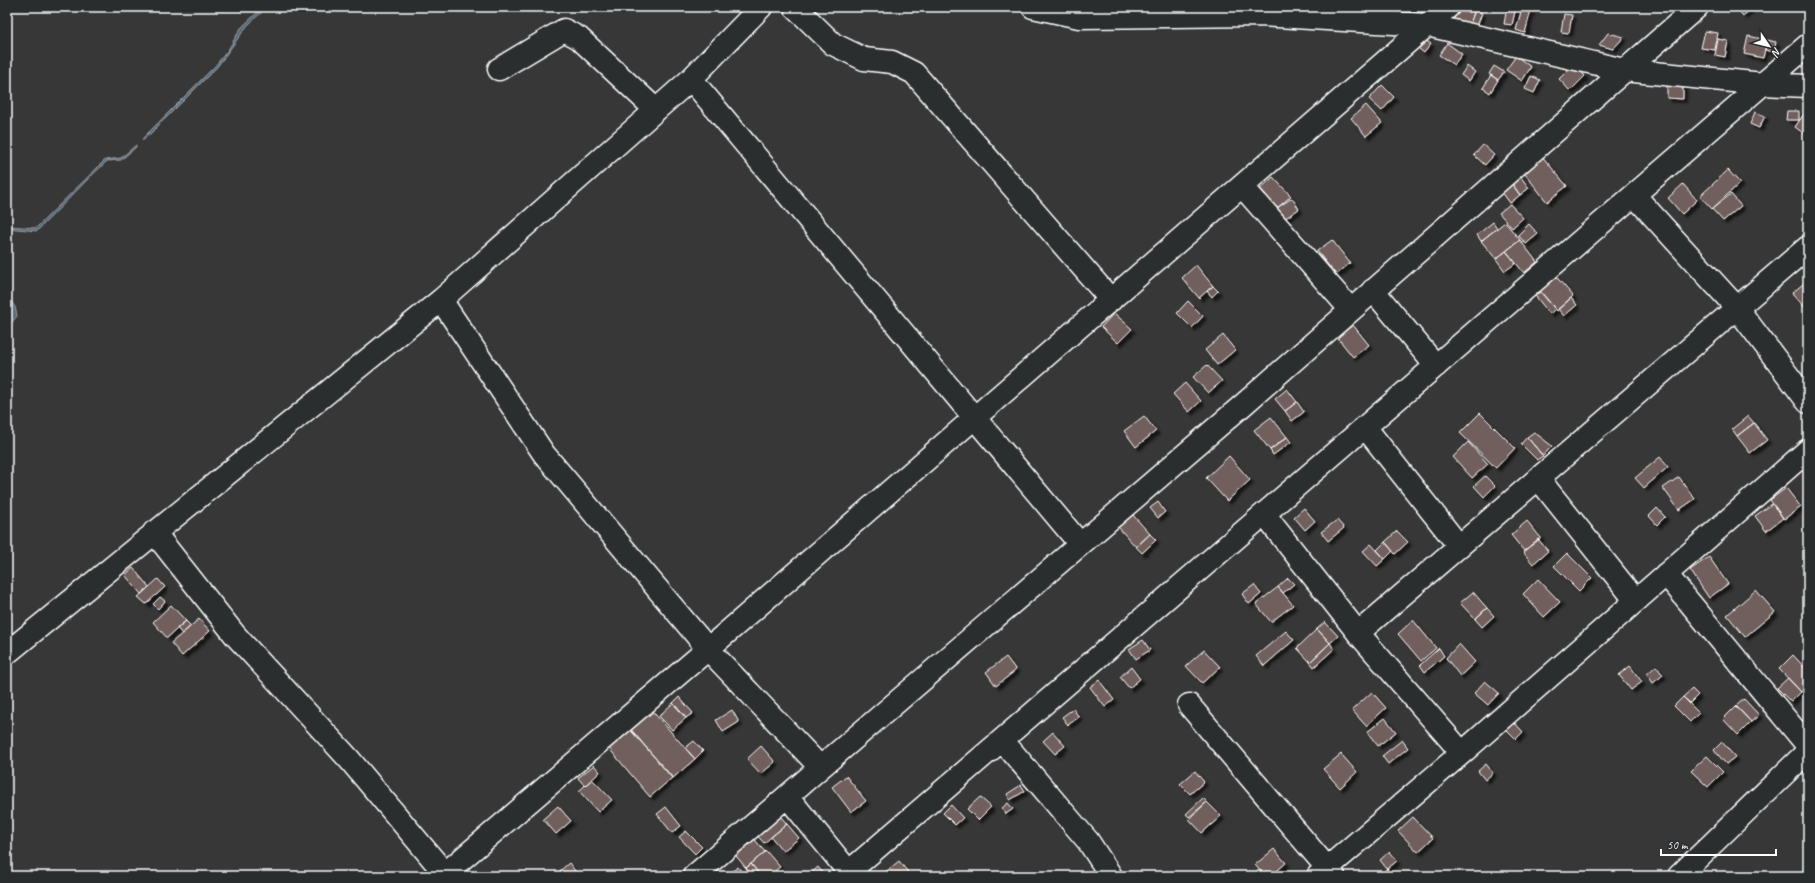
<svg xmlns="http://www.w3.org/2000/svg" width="1815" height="883" viewBox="0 0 1815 883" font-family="Caveat,sans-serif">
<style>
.water{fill:#586774;stroke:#9ba4ac}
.building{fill:#705e5b;stroke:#fff;filter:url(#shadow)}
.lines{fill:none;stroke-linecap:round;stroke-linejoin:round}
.minor-casing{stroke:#fff;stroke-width:25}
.minor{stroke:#2a2d2e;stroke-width:22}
</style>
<defs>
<filter id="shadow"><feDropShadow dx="3.5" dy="3.5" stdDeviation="1" flood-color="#0009"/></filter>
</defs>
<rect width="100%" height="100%" fill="#383737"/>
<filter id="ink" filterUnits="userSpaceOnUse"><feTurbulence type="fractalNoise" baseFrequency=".025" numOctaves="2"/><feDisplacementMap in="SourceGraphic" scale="8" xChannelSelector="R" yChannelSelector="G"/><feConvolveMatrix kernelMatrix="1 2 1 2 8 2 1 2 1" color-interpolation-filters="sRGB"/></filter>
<g filter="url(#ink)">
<path class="water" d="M263 7H267L247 26 217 67 144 140 142 139 215 66 228 50 241 28Z
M136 145V147L121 160 107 161 87 180 37 231 7 228V226L36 228 105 160 121 158Z
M7 296 15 307 17 316 7 328Z"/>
<path class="building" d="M1458 7 1475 10 1469 26 1451 21Z
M1507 7H1516L1512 25 1504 24Z
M1736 7H1748L1750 10 1743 16Z
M1522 8 1531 10 1525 33 1516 30Z
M1475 10 1482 13 1476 29 1469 26Z
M1564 14 1572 15 1569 33 1561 32Z
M1705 31 1718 33 1715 50 1701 48Z
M1608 33 1624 37 1613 49 1599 45Z
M1748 36 1767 40 1763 58 1744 54Z
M1424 39 1431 44 1424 53 1418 48Z
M1718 39 1728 41 1725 57 1715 55Z
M1767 40 1776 42 1774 52 1765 50Z
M1447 43 1462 54 1454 65 1439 55Z
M1516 56 1531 67 1522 81 1506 70Z
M1574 64 1585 76 1570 91 1559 79Z
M1467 66 1475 72 1469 81 1461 75Z
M1494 66 1504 72 1498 80 1489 74Z
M1491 75 1498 80 1490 93 1483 88Z
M1531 76 1540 80 1534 93 1525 89Z
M1667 83 1683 84V99L1667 98Z
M1382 85 1394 97 1382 111 1369 99Z
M1366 105 1382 123 1366 136 1351 118Z
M1808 108V135L1807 136 1795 127Z
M1787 111H1799V120H1786Z
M1755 112 1765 116 1759 128 1750 124Z
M1483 145 1494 155 1485 165 1474 155Z
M1541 155 1567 186 1547 202 1522 170Z
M1728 170 1740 183 1712 209 1700 196Z
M1517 172 1529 188 1520 195 1509 179Z
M1506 176 1520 195 1510 203 1496 184Z
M1273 177 1291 196 1276 209 1259 190Z
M1683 184 1697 200 1682 214 1668 198Z
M1731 194 1741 206 1723 221 1712 209Z
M1292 198 1299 209 1284 219 1277 208Z
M1510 204 1523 218 1512 228 1499 213Z
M1493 222 1497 228 1481 241 1477 235Z
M1505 222 1520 240 1496 259 1481 241Z
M1529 224 1538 234 1526 244 1518 235Z
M1332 240 1350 263 1336 275 1317 251Z
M1520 240 1537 262 1524 273 1506 251Z
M1506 251 1516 263 1505 271 1496 259Z
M1196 265 1213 286 1199 298 1182 278Z
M1552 272 1573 296 1557 311 1536 286Z
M1808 280V311L1792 293Z
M1213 286 1218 291 1212 297 1207 291Z
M1537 288 1555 309 1550 314 1532 292Z
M1571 298 1577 305 1564 316 1558 309Z
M1188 301 1203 316 1192 328 1177 313Z
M1114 313 1132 329 1118 343 1101 327Z
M1353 325 1369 345 1353 357 1337 337Z
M1223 335 1235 350 1217 365 1205 350Z
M1207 365 1222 381 1208 393 1193 377Z
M1185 383 1201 401 1189 412 1173 394Z
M1287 389 1297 402 1285 411 1275 399Z
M1297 402 1304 412 1292 421 1285 411Z
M1480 413 1515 448 1496 468 1460 433Z
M1144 416 1156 431 1136 447 1124 431Z
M1748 416 1754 423 1737 436 1732 429Z
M1271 417 1287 437 1270 450 1254 430Z
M1754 423 1767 440 1750 453 1737 436Z
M1534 432 1552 446 1543 456 1527 437Z
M1287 437 1291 442 1273 455 1270 450Z
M1527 437 1543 456 1537 460 1521 444Z
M1468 442 1488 464 1472 478 1453 457Z
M1229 456 1250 480 1227 501 1206 478Z
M1660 457 1668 467 1644 488 1635 478Z
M1485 476 1495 486 1484 497 1474 486Z
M1679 477 1695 499 1679 510 1663 488Z
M1786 488 1801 507 1784 519 1770 500Z
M1158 502 1165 512 1158 518 1150 508Z
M1772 504 1783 518 1766 531 1755 516Z
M1304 508 1315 521 1305 530 1294 517Z
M1657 508 1665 517 1657 525 1649 516Z
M1132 514 1150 534 1136 547 1118 527Z
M1337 520 1344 528 1328 541 1321 532Z
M1527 521 1541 538 1524 551 1511 535Z
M1397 531 1408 542 1395 554 1385 542Z
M1150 534 1156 540 1142 553 1136 547Z
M1538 539 1548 551 1533 564 1523 552Z
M1385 542 1393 551 1385 559 1377 550Z
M1371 544 1385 559 1377 566 1363 551Z
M1567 553 1592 578 1579 591 1554 566Z
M1709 557 1728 584 1709 598 1690 570Z
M1808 559V573L1801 565Z
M133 568 149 587 141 594 125 575Z
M1288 578 1294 584 1283 593 1278 587Z
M158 579 165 587 146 604 138 597Z
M1538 579 1560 602 1544 617 1523 594Z
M1254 585 1261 594 1249 604 1242 594Z
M1278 587 1293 605 1271 622 1256 604Z
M1756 590 1775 612 1745 637 1727 615Z
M1473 592 1487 608 1475 619 1460 603Z
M160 597 165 601 158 609 153 604Z
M171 605 186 621 167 638 153 622Z
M1487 608 1494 616 1482 627 1475 619Z
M199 619 210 631 182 656 171 643Z
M1413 620 1436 648 1421 661 1398 634Z
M186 621 191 626 182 634 177 628Z
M1325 622 1338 636 1330 643 1317 629Z
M1317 629 1330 643 1310 662 1297 648Z
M1286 631 1294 640 1264 666 1256 656Z
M1143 640 1150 650 1136 659 1129 649Z
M1330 643 1334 649 1314 667 1310 662Z
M1459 644 1475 662 1460 676 1446 658Z
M1439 648 1444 656 1425 672 1420 665Z
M1204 650 1220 667 1202 683 1186 666Z
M1793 655 1808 671V686L1801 692 1779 669Z
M1006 657 1016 670 996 686 986 672Z
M1630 666 1642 682 1631 690 1619 675Z
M1656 666 1663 675 1653 683 1647 674Z
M1131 667 1140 679 1129 688 1120 677Z
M1788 678 1801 692 1791 702 1777 688Z
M1099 680 1114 700 1105 707 1090 687Z
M1485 681 1499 693 1488 705 1474 693Z
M1692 689 1698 695 1690 703 1683 697Z
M1372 692 1386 708 1366 726 1352 710Z
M679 697 693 713 686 718 673 703Z
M1683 697 1699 713 1690 722 1674 706Z
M1744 699 1759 715 1751 722 1736 706Z
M673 703 686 718 672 730 659 716Z
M647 705 695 759 673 778 625 724Z
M1736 706 1751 722 1738 735 1723 719Z
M1073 709 1079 717 1068 725 1062 717Z
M732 710 739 722 723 732 716 720Z
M1385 718 1396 732 1378 746 1367 732Z
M1515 723 1523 732 1516 739 1507 730Z
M629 727 672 778 650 797 607 746Z
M1053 732 1065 746 1055 754 1043 741Z
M1402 740 1408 748 1388 764 1382 756Z
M694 741 703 751 695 759 685 748Z
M1722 742 1735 757 1726 764 1714 750Z
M761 746 775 762 761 774 747 759Z
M1341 754 1357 772 1340 788 1323 769Z
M1707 756 1723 772 1708 787 1691 771Z
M1486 764 1493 773 1485 780 1478 771Z
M594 765 600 772 585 786 578 778Z
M1195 771 1204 782 1190 794 1180 784Z
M846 776 866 801 851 812 832 787Z
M592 779 612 800 598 812 579 791Z
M1021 785 1025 791 1010 800 1007 794Z
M980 797 991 807 978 820 967 809Z
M1203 798 1207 802 1189 817 1186 814Z
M1207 802 1221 816 1202 833 1189 819Z
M1008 803 1013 809 1006 814 1002 808Z
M951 805 963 818 955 825 943 813Z
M558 806 571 821 556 834 543 819Z
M666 807 681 826 672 833 657 814Z
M777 812 787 824 764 843 754 832Z
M1413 817 1433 838 1418 852 1398 831Z
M787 824 799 838 783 851 771 837Z
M686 831 702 847 695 854 679 837Z
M751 835 765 852 746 868 732 851Z
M1274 849 1286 863 1271 876H1265L1255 865Z
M766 851 780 867 769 876H761L751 864Z
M1389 852 1397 861 1387 869 1380 860Z
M899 861 908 872 904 876H885L883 874Z
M569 863 576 872 571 876H554Z
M751 864 761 876H752L746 868Z
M738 867 745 876H726Z
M818 867 825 876H810L809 875Z
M1387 869 1392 876H1377Z"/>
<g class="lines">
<defs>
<path id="minor" d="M795 7 833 44 864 59 892 62 914 73 1111 300
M1033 7 1079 17 1261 15 1427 25 1624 70 1763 84 1808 86
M499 69 564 30 579 38 656 110
M691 79 1080 544
M1242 186 1351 310
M1634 195 1737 308 1808 402
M1373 290 1436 366
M441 300 544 454 708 649 820 767
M1365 427 1459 546
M1538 478 1636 601
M1264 514 1358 633 1462 753
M154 532 235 635 349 759 447 876
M1666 574 1808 746
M1358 633 1808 247
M7 653 441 300 691 79 761 7
M1189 705 1334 876
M1002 740 1088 841 1111 876
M787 796 852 876
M442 876 708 649 1448 7
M694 876 1244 404 1697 7
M844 876 1808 45
M1318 876 1462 753 1808 450
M1679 876 1808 751"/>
</defs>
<use href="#minor" class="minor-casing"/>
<use href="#minor" class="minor"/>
</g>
</g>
<rect width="1815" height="883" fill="none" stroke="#2a2d2e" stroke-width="24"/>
<rect x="12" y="12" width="1791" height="859" fill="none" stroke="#fff" stroke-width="1.5" filter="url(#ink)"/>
<g transform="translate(1769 46) rotate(125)" stroke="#2a2d2e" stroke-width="3" paint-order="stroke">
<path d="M0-3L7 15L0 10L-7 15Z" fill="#ffffff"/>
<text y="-6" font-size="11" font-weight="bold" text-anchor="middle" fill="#ffffff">N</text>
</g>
<path d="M1661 849v6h115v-6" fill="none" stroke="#ffffff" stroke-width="2"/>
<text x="1667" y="849" font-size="12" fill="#ffffff" stroke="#2a2d2e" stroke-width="3" paint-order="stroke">50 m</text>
</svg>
